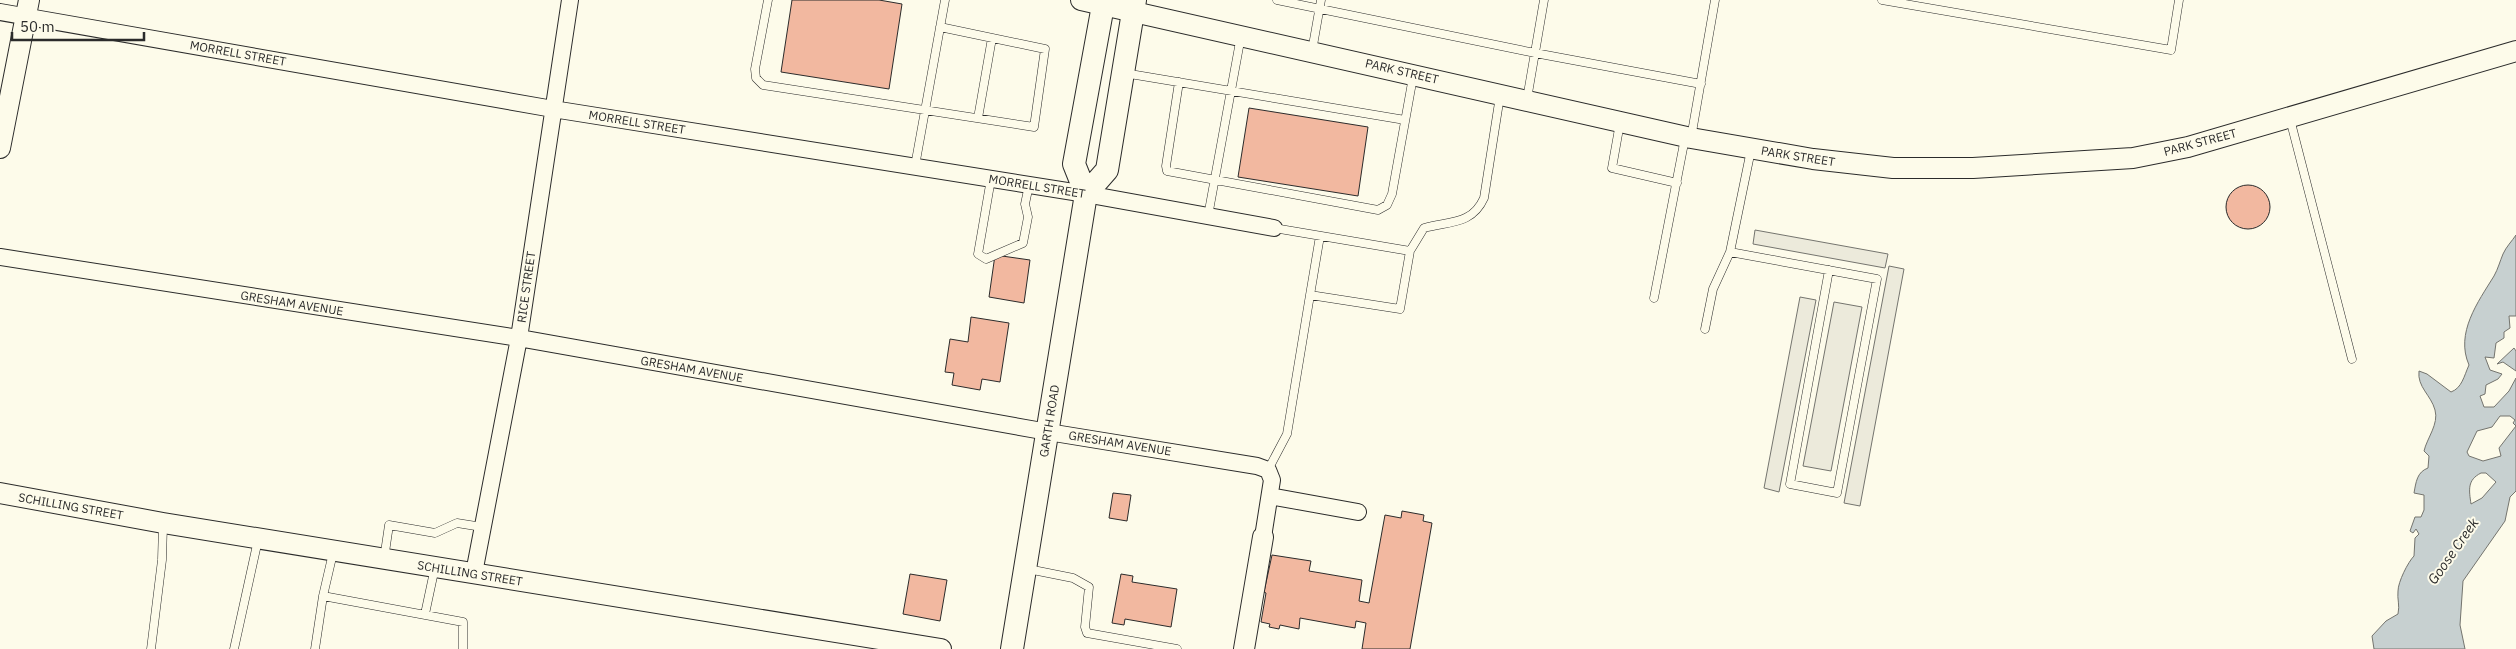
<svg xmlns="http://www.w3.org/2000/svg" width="2516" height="649" viewBox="0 0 2516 649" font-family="'IBM Plex Sans',sans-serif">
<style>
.parking{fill:#eceadb;stroke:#74746e}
.water{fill:#c7d0d0;stroke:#74746e;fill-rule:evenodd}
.building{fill:#f2b8a0;stroke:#2b2b2b}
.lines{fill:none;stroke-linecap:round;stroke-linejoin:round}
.service-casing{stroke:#2b2b2b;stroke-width:9}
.minor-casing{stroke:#2b2b2b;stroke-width:18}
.tertiary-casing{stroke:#2b2b2b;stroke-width:22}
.secondary-casing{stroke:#2b2b2b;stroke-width:24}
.service{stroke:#fdfbea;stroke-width:8}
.minor{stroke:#fdfbea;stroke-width:16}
.tertiary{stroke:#fdfbea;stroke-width:20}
.secondary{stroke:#fdfbea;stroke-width:22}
.labels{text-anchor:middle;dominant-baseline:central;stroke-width:4;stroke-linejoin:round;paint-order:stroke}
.street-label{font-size:12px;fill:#2b2b2b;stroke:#fdfbea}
.water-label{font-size:14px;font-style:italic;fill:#2b2b2b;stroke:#fdfbea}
</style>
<rect width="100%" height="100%" fill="#fdfbea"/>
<path class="parking" d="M1755 230 1888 254 1885 268 1753 244Z
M1889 266 1904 269 1860 506 1844 503Z
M1800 297 1816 300 1779 492 1764 488Z
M1834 302 1862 307 1831 471 1803 466Z"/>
<path class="water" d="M2516 235V316H2509L2510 328 2504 332V338L2496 343 2494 358 2485 357 2490 370 2502 374 2498 379 2486 385 2485 394 2480 396 2484 407H2494L2509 391 2516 378V491L2510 497 2505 521 2463 581 2460 625 2465 649H2374L2372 636 2386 621 2398 614C2400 605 2397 599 2398 591 2398 582 2408 562 2414 556L2415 538 2419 534 2416 529 2413 533 2410 531 2415 517H2421L2424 510V495L2414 493C2416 482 2417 472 2428 468L2429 456 2424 451C2427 438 2439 424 2435 410 2431 395 2417 387 2419 371L2427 374 2451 392C2462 388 2464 376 2469 365 2455 333 2478 302 2494 276 2498 269 2500 261 2503 254 2506 247 2512 241 2516 235ZM2500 416H2510L2515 420 2513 423 2516 426 2499 448 2501 456 2483 461 2469 456 2467 452 2477 431 2492 427ZM2481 473H2486L2496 482 2482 498 2471 504C2469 490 2467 480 2481 473Z
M2514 348 2516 351V371L2503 362 2497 364Z"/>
<path class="building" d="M792 0H879L902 4 889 89 781 72Z
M1249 108 1368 127 1358 196 1238 177Z
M2226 207a22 22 0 1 1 44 0a22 22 0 1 1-44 0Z
M995 255 1030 260 1024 303 989 297Z
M971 317 1009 323 1000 382 982 379 980 390 952 385 954 373 945 372 950 339 968 342Z
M1113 493 1131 495 1127 521 1109 518Z
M1402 511 1424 515 1423 521 1432 523 1410 649H1362L1366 623 1356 621 1355 628 1300 618 1299 629 1280 625 1279 629 1269 627 1270 624 1261 622 1266 593 1264 592 1272 555 1311 561 1309 571 1362 580 1359 601 1369 603 1385 515 1401 518Z
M910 574 947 580 940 621 903 614Z
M1121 574 1133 576 1132 582 1177 589 1171 627 1125 619 1124 625 1112 623Z"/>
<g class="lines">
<defs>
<path id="service" d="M768 0 755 69 756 78 763 85 1034 127 1045 49 940 27
M1277 0 1535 53 1701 84
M1882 0 2171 50 2179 0
M1312 51 1321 0
M1124 73 1405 120
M1179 82 1166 166 1167 171 1378 210 1387 205 1392 194 1413 77
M1527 99 1544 0
M978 118 992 38
M2290 119 2352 359
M1620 123 1612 168 1677 183
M1691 138 1715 0
M915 166 945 0
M991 179 978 254 986 259 1023 243 1028 217 1025 204 1029 185
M1208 216 1241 36
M1274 228 1410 251 1400 309 1310 295 1320 236
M1410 251 1424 228C1449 221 1472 225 1484 198L1500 96
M1730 252 1877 279 1837 493 1790 484 1829 270
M1654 298 1685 138
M1705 329 1713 289 1730 252 1751 150
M1268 470 1287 434 1310 295
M384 559 389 525 435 533 457 523 482 527
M1028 569 1073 578 1089 587 1085 627 1087 633 1177 649
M323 596 333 553
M425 614 435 567
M151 649 162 560 163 525
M234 649 258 540
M315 649 323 596 463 622V649"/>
<path id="minor" d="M0 12 553 109 1086 194 1274 228
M0 257 519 338 1048 432 1257 466 1268 470 1272 480 1263 537
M1270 496 1358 512
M474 573 519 338 570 0"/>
<path id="tertiary" d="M1081 0 1691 138 1813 159 1893 168H1973L2133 158 2188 147 2516 51
M0 148 29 0
M0 493 163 523 941 649
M1244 649 1263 537"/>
<path id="secondary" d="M1086 194 1074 164 1104 0
M1012 649 1086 194 1107 170 1135 0"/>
</defs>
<use href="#service" class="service-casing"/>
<use href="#minor" class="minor-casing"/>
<use href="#tertiary" class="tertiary-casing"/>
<use href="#secondary" class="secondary-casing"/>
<use href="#service" class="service"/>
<use href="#minor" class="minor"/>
<use href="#tertiary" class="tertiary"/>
<use href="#secondary" class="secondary"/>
</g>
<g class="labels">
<g class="street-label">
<text transform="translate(238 53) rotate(10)">MORRELL STREET</text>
<text transform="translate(1402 71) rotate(13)">PARK STREET</text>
<text transform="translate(637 122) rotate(9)">MORRELL STREET</text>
<text transform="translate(2200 142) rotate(-15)">PARK STREET</text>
<text transform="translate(1798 156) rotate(9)">PARK STREET</text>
<text transform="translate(1037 186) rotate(9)">MORRELL STREET</text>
<text transform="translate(526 287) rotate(-82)">RICE STREET</text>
<text transform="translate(292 303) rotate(9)">GRESHAM AVENUE</text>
<text transform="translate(692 369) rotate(10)">GRESHAM AVENUE</text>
<text transform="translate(1049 421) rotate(-81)">GARTH ROAD</text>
<text transform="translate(1120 443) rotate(9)">GRESHAM AVENUE</text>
<text transform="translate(71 506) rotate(10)">SCHILLING STREET</text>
<text transform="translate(470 573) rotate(9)">SCHILLING STREET</text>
</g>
<g class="water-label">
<text transform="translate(2453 551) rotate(-55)">Goose Creek</text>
</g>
</g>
<path d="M12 32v8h132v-8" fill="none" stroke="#2b2b2b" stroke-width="2.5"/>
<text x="20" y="32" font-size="15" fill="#2b2b2b" stroke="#fdfbea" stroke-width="4" paint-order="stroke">50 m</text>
</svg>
